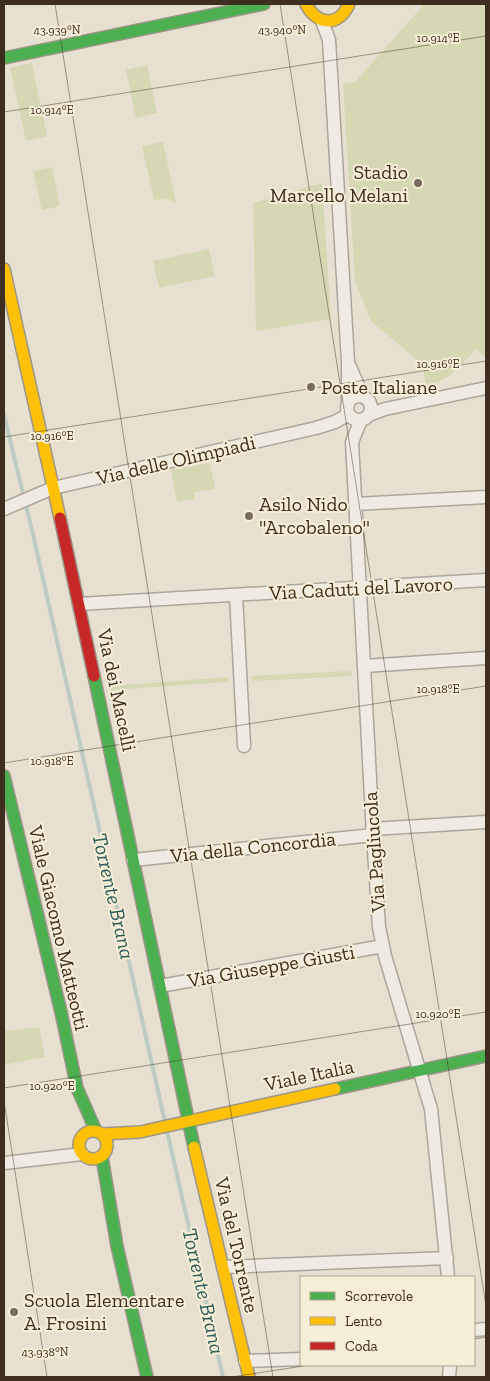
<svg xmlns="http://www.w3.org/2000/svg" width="490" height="1381" viewBox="0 0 490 1381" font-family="'Zilla Slab',serif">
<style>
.green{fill:#d6d7b3}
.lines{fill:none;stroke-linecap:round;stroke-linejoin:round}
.stream{stroke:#bcccc2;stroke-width:4}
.street-casing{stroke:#ada599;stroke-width:15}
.fast-casing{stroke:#9c958a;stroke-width:14}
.slow-casing{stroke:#9c958a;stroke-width:14}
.jam-casing{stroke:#9c958a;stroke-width:14}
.street{stroke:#efebe3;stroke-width:12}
.fast{stroke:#4caf50;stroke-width:11}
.slow{stroke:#ffc107;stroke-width:11}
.jam{stroke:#c62828;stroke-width:11}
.ticks{fill:none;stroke:#3d2e20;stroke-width:1;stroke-opacity:0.45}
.poi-dot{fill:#786c5e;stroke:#f7eed8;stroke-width:2}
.labels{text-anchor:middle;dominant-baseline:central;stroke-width:4;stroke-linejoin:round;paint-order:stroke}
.poi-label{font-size:20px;fill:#3d2e20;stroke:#f7eed8;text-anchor:start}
.street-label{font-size:20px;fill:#3d2e20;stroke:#f7eed8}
.water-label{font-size:21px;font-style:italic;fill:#2f5d5a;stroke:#f7eed8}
.ticks-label{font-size:12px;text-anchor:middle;fill:#3d2e20;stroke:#f7eed8;stroke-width:4;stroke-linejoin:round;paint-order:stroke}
</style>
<rect width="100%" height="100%" fill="#e7e0d1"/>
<path class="green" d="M421 4H486V358L476 349C461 366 448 381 426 386L422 364 371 321 355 282 343 84 355 82 421 8Z
M32 63 47 136 26 141 10 68Z
M147 65 157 113 136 118 126 70Z
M163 142 176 203 167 199 154 200 142 146Z
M52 167 60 206 42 210 33 171Z
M322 183 331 319 256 331 253 203Z
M209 249 215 276 159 288 153 261Z
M210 463 215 489 194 492 195 499 177 502 171 470Z
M351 671 352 676 252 681 251 676Z
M228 677V682L111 690V686Z
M39 1027 45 1057 4 1065V1031Z"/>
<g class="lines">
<path class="stream" d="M4 415 35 543 165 1122
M167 1131 223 1377"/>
<defs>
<path id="street" d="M322 21 329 40 348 362V405
M350 367 363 397
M347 408a12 12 0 1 1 24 0a12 12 0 1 1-24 0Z
M369 415 385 409 486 388
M361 420 352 442 373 835 379 927 385 956 431 1109 448 1277
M355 504 486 497
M4 509 53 488 316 428 335 422 349 414
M236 595 244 746
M79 604 486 580
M364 666 486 658
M372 829 486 822
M133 860 373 835
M160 986 383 946
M4 1163 82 1154
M223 1267 447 1258
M474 1330 486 1329
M245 1361 301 1359
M449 1377 450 1365"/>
<path id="fast" d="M4 58 264 4
M94 676 194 1147
M4 776 61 1012 77 1088 96 1131
M335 1089 486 1056
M102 1157 117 1246 147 1377"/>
<path id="slow" d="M306 4C317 26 339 27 349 4
M4 269 60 518
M79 1145a14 14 0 1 1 28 0a14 14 0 1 1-28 0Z
M103 1134 140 1132 335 1089
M194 1147 249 1377"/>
<path id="jam" d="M60 518 94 676"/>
</defs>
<use href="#street" class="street-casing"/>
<use href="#fast" class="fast-casing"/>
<use href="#slow" class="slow-casing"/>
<use href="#jam" class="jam-casing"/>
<use href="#street" class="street"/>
<use href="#fast" class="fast"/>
<use href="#slow" class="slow"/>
<use href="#jam" class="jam"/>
</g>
<path class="ticks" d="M55 4 273 1377M280 4 486 1306M4 112 486 36M4 437 486 361M4 763 486 686M4 1088 486 1012M4 1101 47 1377M474 1339 486 1337M231 1377 310 1365"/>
<g class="poi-dot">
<circle cx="418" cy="183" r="5"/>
<circle cx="311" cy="387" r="5"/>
<circle cx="249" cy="516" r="5"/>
<circle cx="14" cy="1312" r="5"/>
</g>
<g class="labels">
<g class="poi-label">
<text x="408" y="172" text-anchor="end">Stadio<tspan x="408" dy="23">Marcello Melani</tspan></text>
<text x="321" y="387">Poste Italiane</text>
<text x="259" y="504">Asilo Nido<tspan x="259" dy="23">"Arcobaleno"</tspan></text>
<text x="24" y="1300">Scuola Elementare<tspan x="24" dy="23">A. Frosini</tspan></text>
</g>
<g class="street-label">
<text transform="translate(176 460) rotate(-13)">Via delle Olimpiadi</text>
<text transform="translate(361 588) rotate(-3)">Via Caduti del Lavoro</text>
<text transform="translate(117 690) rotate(78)">Via dei Macelli</text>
<text transform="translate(253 847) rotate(-6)">Via della Concordia</text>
<text transform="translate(374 852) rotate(-94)">Via Pagliucola</text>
<text transform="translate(59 928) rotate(77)">Viale Giacomo Matteotti</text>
<text transform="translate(271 966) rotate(-10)">Via Giuseppe Giusti</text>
<text transform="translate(309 1075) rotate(-12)">Viale Italia</text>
<text transform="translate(237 1245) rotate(77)">Via del Torrente</text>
</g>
<g class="water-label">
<text transform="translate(114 896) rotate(77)">Torrente Brana</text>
<text transform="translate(204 1291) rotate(77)">Torrente Brana</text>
</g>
</g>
<g class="ticks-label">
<text x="282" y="34">43.940°N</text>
<text x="57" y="34">43.939°N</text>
<text x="438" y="42">10.914°E</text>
<text x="52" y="114">10.914°E</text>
<text x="438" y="368">10.916°E</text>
<text x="52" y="440">10.916°E</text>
<text x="438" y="693">10.918°E</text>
<text x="52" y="765">10.918°E</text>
<text x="438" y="1018">10.920°E</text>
<text x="52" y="1090">10.920°E</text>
<text x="45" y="1356">43.938°N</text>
</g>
<rect width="490" height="1381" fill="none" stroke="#3d2e20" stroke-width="10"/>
<rect x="300" y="1276" width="175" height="90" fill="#f7eed8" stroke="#ada18e"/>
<rect x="310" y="1292" width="25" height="8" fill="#4caf50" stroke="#ada18e"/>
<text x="345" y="1301" font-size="15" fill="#3d2e20">Scorrevole</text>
<rect x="310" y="1317" width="25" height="8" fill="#ffc107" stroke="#ada18e"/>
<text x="345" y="1326" font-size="15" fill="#3d2e20">Lento</text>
<rect x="310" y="1342" width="25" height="8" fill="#c62828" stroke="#ada18e"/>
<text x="345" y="1351" font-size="15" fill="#3d2e20">Coda</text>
</svg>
